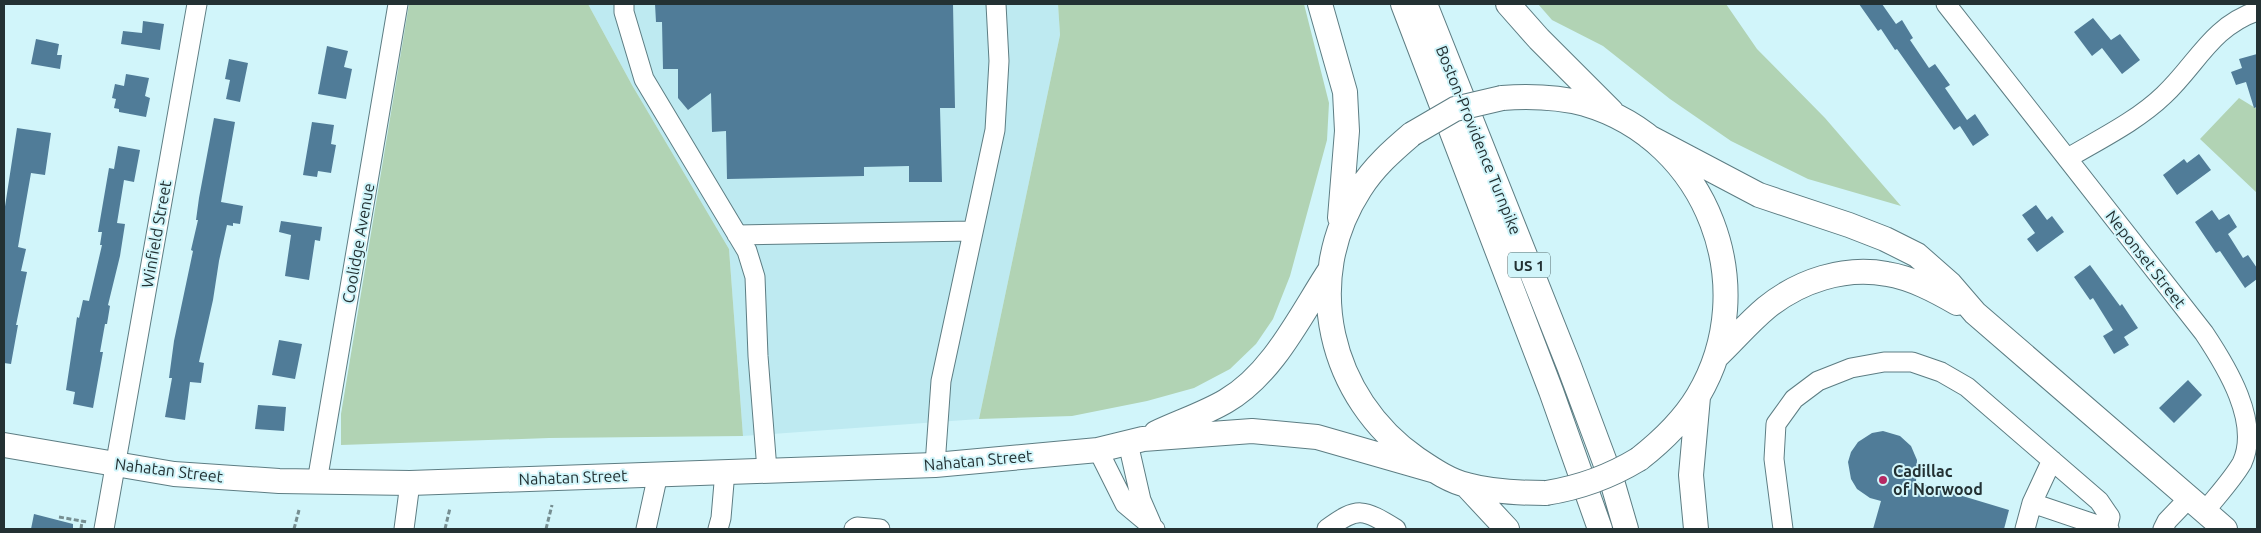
<svg xmlns="http://www.w3.org/2000/svg" width="2261" height="533" viewBox="0 0 2261 533" font-family="Ubuntu,sans-serif">
<style>
.built{fill:#beeaf1}
.green{fill:#b1d3b4}
.building{fill:#507c98}
.lines{fill:none;stroke-linecap:round;stroke-linejoin:round}
.minor-casing{stroke:#5d7d83;stroke-width:21}
.major-casing{stroke:#5d7d83;stroke-width:26}
.path{stroke:#768e91;stroke-width:3;stroke-dasharray:5 2.5;stroke-linecap:butt}
.minor{stroke:#fff;stroke-width:19}
.major{stroke:#fff;stroke-width:24}
.major-bridge-casing{stroke:#5d7d83;stroke-width:26;stroke-linecap:butt}
.major-bridge{stroke:#fff;stroke-width:24}
.poi-dot{fill:#b52963;stroke:#d1f5fa;stroke-width:2}
.labels{text-anchor:middle;dominant-baseline:central;stroke-width:4;stroke-linejoin:round;paint-order:stroke}
.shield{fill:#d1f5fa;stroke:#576c6f;stroke-width:1}
.shield-label{font-size:15px;font-weight:bold;fill:#233133}
.street-label{font-size:16px;fill:#233133;stroke:#d1f5fa}
.poi-label{font-size:16px;font-weight:bold;fill:#233133;stroke:#d1f5fa;text-anchor:start}
</style>
<rect width="100%" height="100%" fill="#d1f5fa"/>
<path class="built" d="M588 4H1058L1060 35 979 419 743 436 729 249 632 85Z"/>
<path class="green" d="M409 4H588L632 85 729 249 743 436 549 438 341 445V414Z
M1058 4H1304L1329 103 1327 140 1290 276 1273 319 1256 344 1230 369 1194 388 1147 401 1072 416 979 419 1060 35Z
M1538 4H1726L1757 49 1825 118 1901 206 1808 179 1731 141 1670 99 1603 46 1552 20Z
M2239 98 2257 109V193L2200 139Z"/>
<path class="building" d="M655 4H953L955 108H940L942 182H909V166L864 167V176L727 179 726 131 712 132 711 93 688 110 678 98V69H663L662 22H656Z
M1859 4H1882L1896 24 1902 20 1913 38 1910 40 1929 68 1935 64 1950 85 1945 88 1967 120 1975 114 1989 135 1973 146 1960 126 1954 130 1897 49 1895 50 1881 29 1878 31Z
M2093 18 2111 40 2120 34 2140 60 2122 74 2102 48 2092 56 2074 32Z
M143 21 164 24 160 50 121 44 123 31 142 33Z
M36 39 59 44 57 55H62L60 69 31 64Z
M327 46 348 51 344 67 352 69 346 99 318 94Z
M2257 54V107L2254 108 2246 82 2236 85 2231 72 2242 68 2239 59Z
M229 59 248 63 240 102 226 99 230 80 225 79Z
M126 74 149 78 145 96 150 98 146 117 119 112V109L114 108 116 99 112 98 115 84 124 86Z
M214 118 235 122 221 202 243 206 240 224 233 223V226L227 225 219 261 213 300 199 362 204 363 201 383 190 382 185 420 165 417 172 378H169L174 341 193 251 191 250 198 220H196L199 198Z
M312 122 334 125 331 144 336 145 331 173 318 171 317 177 303 175Z
M17 128 51 133 45 175 31 173 18 247 26 249 21 271 27 272 16 325H18L11 364 4 363V213Z
M118 146 140 150 134 182 124 180 117 223 125 224 120 256 108 305 110 306 107 324H105L100 352H103L93 408 73 404 75 392 66 390 77 317 79 318 83 300 89 301 102 245H100L102 232H98L109 168 114 169Z
M2199 154 2211 170 2177 195 2163 175 2184 159 2187 163Z
M2036 205 2047 220 2052 216 2064 232 2037 252 2027 239 2035 233 2022 215Z
M2212 210 2219 220 2229 214 2237 227 2228 234 2243 258 2248 255 2257 268V279L2245 288 2220 251 2216 253 2195 222Z
M281 221 322 227 320 241 315 240 309 280 285 276 291 235 279 232Z
M2090 265 2120 306 2122 304 2138 328 2124 337 2129 345 2114 354 2103 336 2113 330 2093 298 2090 300 2074 277Z
M279 340 302 344 295 379 272 375Z
M2188 380 2202 395 2174 423 2159 408Z
M258 405 286 407 284 431 255 429Z
M1883 431 1900 436 1911 446 1917 460 1916 482 2009 510 2004 529H1873L1881 501 1870 498 1857 489 1851 479 1848 462 1851 452 1858 442 1872 433Z
M34 514 73 524V529H31Z"/>
<g class="lines">
<defs>
<path id="minor" d="M624 4V12L644 79 747 251 755 277 758 356 767 470
M1946 4 2204 333C2226 366 2261 422 2242 463 2232 480 2217 496 2205 511
M2068 158C2100 139 2137 121 2164 95 2197 64 2211 27 2257 11
M737 235 973 231
M1128 443 1141 500 1151 523
M1098 450 1125 504 1155 529
M935 465 941 381 995 130 999 61 996 4
M317 482 398 4
M2032 503 2109 529
M104 529 197 4
M404 529 410 483
M646 529 658 474
M718 529 721 518 725 471
M854 529 857 527 880 529
M1327 529C1358 506 1363 509 1396 529
M1783 529 1774 459 1776 424 1794 399 1818 381 1851 368 1884 362H1912L1941 372 1967 387 2099 501 2110 517 2107 529
M2025 529 2032 503 2052 460
M2163 529 2167 521 2189 498"/>
<path id="major" d="M1320 4 1345 92 1347 131 1340 218
M1403 4 1551 391 1600 529
M1425 4 1569 366 1612 481 1626 529
M1508 4 1539 39 1611 111
M1502 98C1530 96 1558 97 1585 104 1708 140 1763 287 1698 396 1683 421 1662 441 1639 459
M1412 134C1392 151 1374 167 1360 189 1301 280 1329 398 1417 459 1432 469 1449 481 1467 485 1492 492 1520 493 1546 493
M1649 137 1759 195 1849 225 1885 239 1917 255 1950 284 1975 313 2225 529
M1716 357C1733 341 1748 323 1766 308 1799 281 1844 266 1887 274 1912 278 1936 291 1957 303
M1156 433C1179 422 1204 414 1226 401 1273 374 1301 314 1330 270
M4 445 174 474 279 481 410 483 935 465 1098 450 1143 439 1252 431 1317 437 1432 470
M1466 485 1507 529
M1696 529 1691 475 1698 397"/>
</defs>
<use href="#minor" class="minor-casing"/>
<use href="#major" class="major-casing"/>
<path class="path" d="M59 517 87 522
M81 529 82 521
M294 529 299 510
M445 529 450 508
M546 529 552 505"/>
<use href="#minor" class="minor"/>
<use href="#major" class="major"/>
<defs>
<path id="major-bridge" d="M1412 134 1455 109 1502 98
M1546 493C1578 488 1611 476 1639 459"/>
</defs>
<use href="#major-bridge" class="major-bridge-casing"/>
<use href="#major-bridge" class="major-bridge"/>
</g>
<circle class="poi-dot" cx="1883" cy="480" r="5"/>
<g class="labels">
<rect class="shield" x="1508" y="252.5" width="42" height="25" rx="4"/>
<g class="shield-label">
<text x="1529" y="265">US 1</text>
</g>
<g class="street-label">
<text transform="translate(1479 140) rotate(68)">Boston-Providence Turnpike</text>
<text transform="translate(156 234) rotate(-80)">Winfield Street</text>
<text transform="translate(358 243) rotate(-80)">Coolidge Avenue</text>
<text transform="translate(2146 259) rotate(52)">Neponset Street</text>
<text transform="translate(978 460) rotate(-5)">Nahatan Street</text>
<text transform="translate(169 470) rotate(7)">Nahatan Street</text>
<text transform="translate(573 477) rotate(-2)">Nahatan Street</text>
</g>
<g class="poi-label">
<text x="1893" y="471">Cadillac<tspan x="1893" dy="18">of Norwood</tspan></text>
</g>
</g>
<rect width="2261" height="533" fill="none" stroke="#233133" stroke-width="10"/>
</svg>
